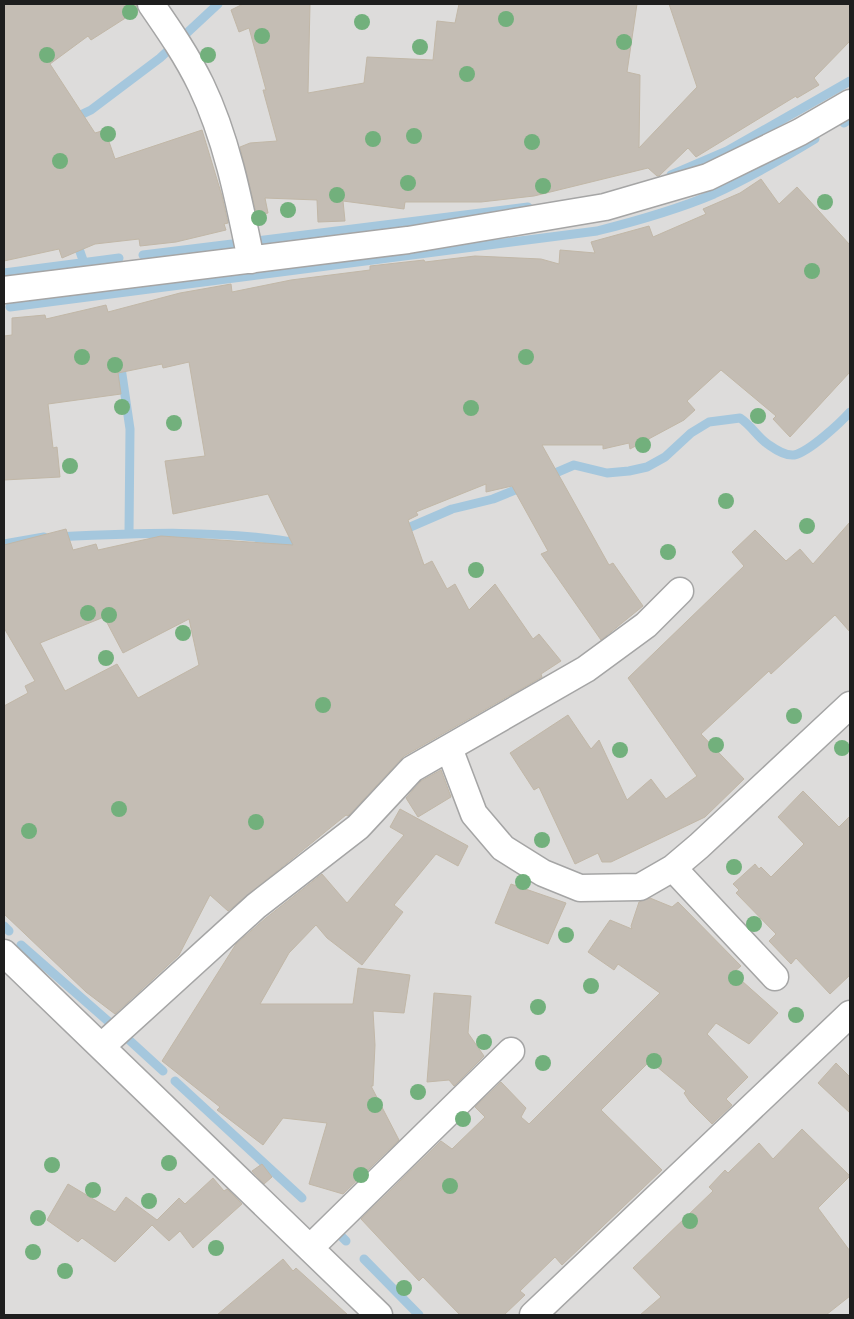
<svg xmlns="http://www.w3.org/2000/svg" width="854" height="1319" viewBox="0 0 854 1319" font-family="'Varela Round',sans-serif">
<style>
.residential{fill:#dddcdb}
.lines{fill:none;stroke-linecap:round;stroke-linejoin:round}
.stream{stroke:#a5c7dd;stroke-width:9}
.building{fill:#c4bdb4;stroke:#c1b7a7;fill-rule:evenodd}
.street-casing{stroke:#a5a5a5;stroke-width:29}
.street{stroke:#fff;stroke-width:26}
.tree{fill:#72b07c}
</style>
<rect width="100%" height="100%" fill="#efeee5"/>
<path class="residential" d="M4 4H850V1315H4Z"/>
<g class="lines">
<path class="stream" d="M72 119 91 110 160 58 218 4
M844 123 850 119
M671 175 727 151 850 81
M76 240 85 266
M143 255 528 207
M4 273 119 258
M10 307 597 231C637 221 676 210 714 194 749 178 782 159 815 139
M120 361 130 429 129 533
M546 477 574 465 607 473 629 471 647 467 665 457 691 433 709 422 740 418C752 426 758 438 769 445 776 450 785 456 794 455 809 452 840 423 850 412
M401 531 452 509 493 499 525 486
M57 537C138 533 223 529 303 544
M4 544 44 537
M4 926 9 931
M21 945 117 1029
M128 1039 163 1071
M175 1081 302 1198
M334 1229 346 1241
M364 1259 419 1315"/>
</g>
<path class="building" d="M4 4H136L138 10 91 40 88 36 50 64 95 133 105 130 115 159 202 130 222 196 228 223 224 224 226 230 176 242 140 246 139 239 95 244 62 258 59 249 4 261Z
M243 4H310L308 93 364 83 367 57 433 60 437 21 455 23 459 4H637L627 72 640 75 639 148 697 87 669 4H850V41L814 78 819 85 797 98 796 96 696 157 688 148 659 176H657L648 168 534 196 481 202H405L404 209 343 201 345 221 318 222 317 200 265 198 268 213 257 216 240 147 250 143 277 141 263 90H266L249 28 239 32 231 10Z
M761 179 779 204 797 187 850 245V372L790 437 773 419 776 416 721 370 687 401 695 410 684 420 630 449 629 443 603 449V445H542L609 565 613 563 643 606 601 640 541 554 548 551 512 486 486 492V484L416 512 418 515 408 520 424 565 432 561 447 589 455 584 469 610 495 584 533 639 539 634 561 661 541 674 542 677 404 756 348 816 346 815 228 911 210 895 179 955 115 1014 86 992 4 914V706L28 693 25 686 35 681 4 628V545L66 529 73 550 96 544 98 550 161 536 293 545 268 494 173 514 165 461 205 456 189 362 163 368 162 364 118 373 121 394 48 404 53 448 57 447 60 477 4 480V336L12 335V318L45 315 46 319 106 305 108 312 180 293 231 284 232 292 291 280 370 270V266L424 260 425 262 475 256 541 259 559 264 560 250 595 253 591 242 649 226 653 237 706 214 703 209 740 193ZM104 617 123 653 189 619 199 665 138 698 117 664 65 691 40 643Z
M850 522V632L835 615 771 674 769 671 701 734 744 779 705 817 611 862H602L598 853 575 864 539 787 534 790 510 753 568 715 591 749 599 740 627 800 651 779 666 799 697 776 628 678 744 566 732 552 755 530 786 561 800 549 813 564Z
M441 770 451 797 418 817 406 798 421 781Z
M803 791 839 827 850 816V975L830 994 796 958 791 964 769 941 776 934 736 893 739 890 733 884 755 864 759 869 761 867 771 877 804 844 778 817Z
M400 809 468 846 458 866 436 854 394 905 403 912 362 965 327 938 316 925 289 953 260 1004H353L358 968 410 975 404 1013 373 1011 375 1045 373 1086H371L399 1140 343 1194 309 1184 327 1123 283 1118 263 1145 217 1110 220 1107 162 1061 236 944 266 918 322 874 347 903 404 835 390 827Z
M511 884 566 903 548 944 495 923Z
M650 898 672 907 678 902 741 966 733 973 778 1013 749 1044 716 1023 707 1034 748 1077 726 1099 732 1105 712 1124 690 1102 684 1093 686 1091 650 1061 601 1110 662 1170 562 1265 555 1257 520 1291 525 1295 504 1315H460L423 1277 419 1281 361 1219 441 1141 452 1149 485 1117 475 1107 501 1082 526 1108 521 1117 529 1124 660 993 618 964 614 970 588 952 610 920 632 929 631 926 639 902Z
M434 993 471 996 468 1033 484 1056 454 1086 449 1080 427 1082Z
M836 1063 850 1077V1113L818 1083Z
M802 1129 850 1176 818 1208 850 1251V1296L826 1315H640L661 1297 633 1268 713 1191 709 1187 725 1170 728 1173 759 1143 773 1159Z
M262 1164 272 1177 264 1184 252 1171Z
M213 1178 224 1191 227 1189 242 1204 193 1248 180 1231 169 1241 152 1225 115 1262 82 1238 78 1242 47 1220 68 1184 115 1212 126 1197 157 1220 179 1198 185 1204Z
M283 1259 293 1271 296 1268 348 1315H217Z"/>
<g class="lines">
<defs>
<path id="street" d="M151 4C169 30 187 56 201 85 227 139 239 201 251 260
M4 290 408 240 605 207 708 177 800 132 850 103
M449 748 474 814 503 848 543 873 580 888 640 887 673 868 699 846 850 705
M673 868 775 977
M4 953 379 1315
M102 1046 256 906 358 827 412 769 586 669 646 625 680 591
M310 1248 511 1051
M533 1315 850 1014"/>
</defs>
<use href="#street" class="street-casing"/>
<use href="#street" class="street"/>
</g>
<g class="tree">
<circle cx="130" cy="12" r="8"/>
<circle cx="506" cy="19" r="8"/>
<circle cx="362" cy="22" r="8"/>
<circle cx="262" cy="36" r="8"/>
<circle cx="624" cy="42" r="8"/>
<circle cx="420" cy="47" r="8"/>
<circle cx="47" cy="55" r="8"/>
<circle cx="208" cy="55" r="8"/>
<circle cx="467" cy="74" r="8"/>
<circle cx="108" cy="134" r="8"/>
<circle cx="414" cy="136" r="8"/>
<circle cx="373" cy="139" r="8"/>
<circle cx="532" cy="142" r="8"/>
<circle cx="60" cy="161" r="8"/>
<circle cx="408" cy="183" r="8"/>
<circle cx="543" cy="186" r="8"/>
<circle cx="337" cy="195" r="8"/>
<circle cx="825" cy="202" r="8"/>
<circle cx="288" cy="210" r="8"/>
<circle cx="259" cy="218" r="8"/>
<circle cx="812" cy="271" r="8"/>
<circle cx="82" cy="357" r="8"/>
<circle cx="526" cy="357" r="8"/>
<circle cx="115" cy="365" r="8"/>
<circle cx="122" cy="407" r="8"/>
<circle cx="471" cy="408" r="8"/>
<circle cx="758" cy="416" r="8"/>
<circle cx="174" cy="423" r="8"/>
<circle cx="643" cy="445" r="8"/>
<circle cx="70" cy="466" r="8"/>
<circle cx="726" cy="501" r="8"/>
<circle cx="807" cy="526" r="8"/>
<circle cx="668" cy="552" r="8"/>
<circle cx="476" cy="570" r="8"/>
<circle cx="88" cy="613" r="8"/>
<circle cx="109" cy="615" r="8"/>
<circle cx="183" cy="633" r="8"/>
<circle cx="106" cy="658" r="8"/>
<circle cx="323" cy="705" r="8"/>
<circle cx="794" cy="716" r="8"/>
<circle cx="716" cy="745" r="8"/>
<circle cx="842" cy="748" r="8"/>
<circle cx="620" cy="750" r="8"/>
<circle cx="119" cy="809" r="8"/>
<circle cx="256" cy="822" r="8"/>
<circle cx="29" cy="831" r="8"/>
<circle cx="542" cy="840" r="8"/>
<circle cx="734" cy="867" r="8"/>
<circle cx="523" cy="882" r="8"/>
<circle cx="754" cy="924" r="8"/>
<circle cx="566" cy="935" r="8"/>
<circle cx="736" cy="978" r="8"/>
<circle cx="591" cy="986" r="8"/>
<circle cx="538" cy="1007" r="8"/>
<circle cx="796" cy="1015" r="8"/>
<circle cx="484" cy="1042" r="8"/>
<circle cx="654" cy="1061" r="8"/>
<circle cx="543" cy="1063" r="8"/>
<circle cx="418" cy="1092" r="8"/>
<circle cx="375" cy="1105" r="8"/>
<circle cx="463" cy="1119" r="8"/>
<circle cx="169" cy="1163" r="8"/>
<circle cx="52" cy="1165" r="8"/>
<circle cx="361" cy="1175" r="8"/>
<circle cx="450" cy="1186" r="8"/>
<circle cx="93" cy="1190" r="8"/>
<circle cx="149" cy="1201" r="8"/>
<circle cx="38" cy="1218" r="8"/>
<circle cx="690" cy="1221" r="8"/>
<circle cx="216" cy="1248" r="8"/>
<circle cx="33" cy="1252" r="8"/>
<circle cx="65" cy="1271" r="8"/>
<circle cx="404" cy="1288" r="8"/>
</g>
<rect width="854" height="1319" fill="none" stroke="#1e1e1e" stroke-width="10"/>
</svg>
